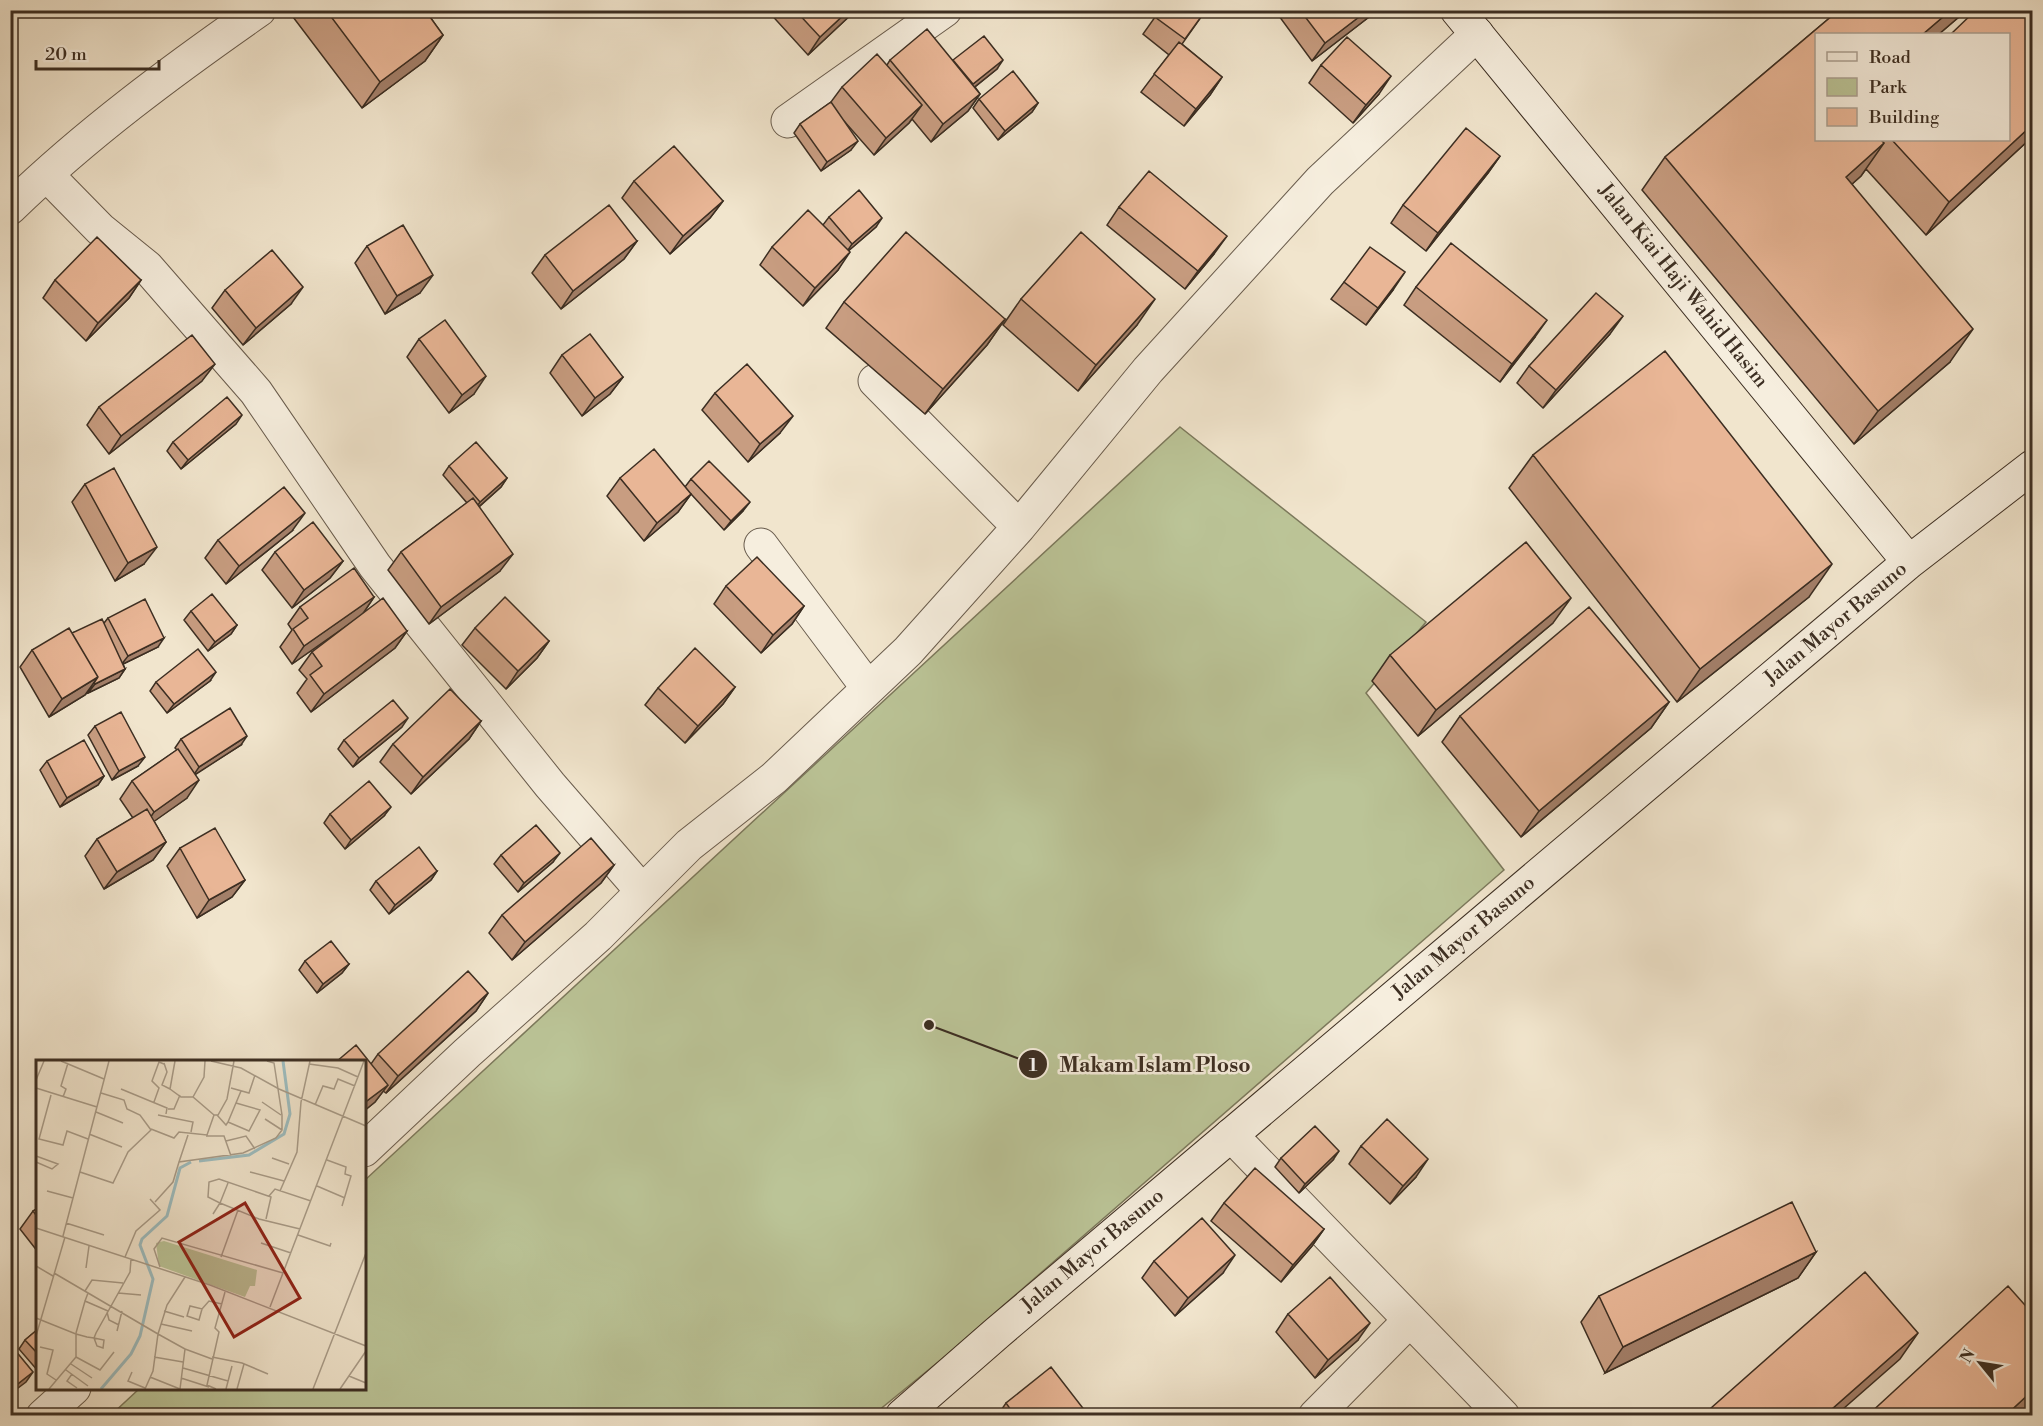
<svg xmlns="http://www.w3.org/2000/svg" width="2043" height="1426" viewBox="0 0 2043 1426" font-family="'Libre Bodoni',serif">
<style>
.green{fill:#bbc497;stroke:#7c795c;stroke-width:1.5}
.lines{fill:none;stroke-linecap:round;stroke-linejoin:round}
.street-casing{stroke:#695c4d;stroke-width:35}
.secondary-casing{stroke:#3c2e22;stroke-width:35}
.street{stroke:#f6eede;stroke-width:33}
.secondary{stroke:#f6eede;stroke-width:33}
.wall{fill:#c89d81;stroke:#3c2e22;stroke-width:1.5}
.shaded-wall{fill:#a37f69;stroke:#3c2e22;stroke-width:1.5}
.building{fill:#e9b696;stroke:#3c2e22;stroke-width:1.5}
.labels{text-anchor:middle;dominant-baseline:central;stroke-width:5;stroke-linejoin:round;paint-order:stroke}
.street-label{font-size:20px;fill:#3c2e22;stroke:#f6eede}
.inset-river{fill:none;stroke:#9dbdc0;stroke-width:3}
.inset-road{fill:none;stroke:#a99c89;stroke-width:1.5}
.view{fill:#8f2418;fill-opacity:0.15;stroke:#8f2418;stroke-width:3}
.inset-edge{fill:none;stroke:#3c2e22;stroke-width:3}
.leader{fill:none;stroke:#3c2e22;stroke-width:2}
.callout-dot{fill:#3c2e22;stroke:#f6eede;stroke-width:2}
.mark-label{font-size:18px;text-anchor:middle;font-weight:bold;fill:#fff}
.callout-label{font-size:21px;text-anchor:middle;font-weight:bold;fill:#3c2e22;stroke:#f6eede;stroke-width:5;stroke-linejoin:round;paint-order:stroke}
</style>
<rect width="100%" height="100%" fill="#f1e5cd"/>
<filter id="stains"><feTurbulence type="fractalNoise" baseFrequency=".00333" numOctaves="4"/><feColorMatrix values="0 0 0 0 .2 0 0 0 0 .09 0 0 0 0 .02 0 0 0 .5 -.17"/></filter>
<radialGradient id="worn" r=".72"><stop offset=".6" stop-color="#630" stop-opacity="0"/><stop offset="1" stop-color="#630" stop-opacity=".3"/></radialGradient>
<path class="green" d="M1180 427 1426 622 1366 693 1504 870 943 1358 873 1415 110 1416 139 1389 364 1388 365 1180Z"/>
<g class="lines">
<defs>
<path id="street" d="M788 121 945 10
M47 175 100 229 147 267 256 392 375 566 550 785 642 891
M10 208C86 134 173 70 259 10
M875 381 1019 527
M761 545 868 688
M1231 1135 1503 1416
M364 1150 467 1053 598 936 689 845 774 778 908 651 1019 527 1148 370 1320 181 1477 34
M43 1416 74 1388
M1315 1416 1410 1320"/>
<path id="secondary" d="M1457 10 1909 562
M902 1416 997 1333 1909 562 2032 467"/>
</defs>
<use href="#street" class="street-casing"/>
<use href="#secondary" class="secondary-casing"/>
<use href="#street" class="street"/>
<use href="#secondary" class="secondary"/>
</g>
<path class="wall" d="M298 10H425L443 35 425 61 362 108 293 17Z
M767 10H856L808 55Z
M1160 10H1206L1182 44 1222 77 1210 95 1184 126 1141 92 1169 55 1143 34Z
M1283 10H1378L1312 61 1279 16Z
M1839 10H1967L1939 34H1816V140H2008L2032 137 1926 235 1866 169 1861 176 1852 184 1950 362 1854 444 1642 190 1665 157Z
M890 60H953L997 69 975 87 980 94 968 111 931 142 912 119 909 123 874 155 844 121 851 150 821 171 794 133 800 124 831 102 842 87 887 65Z
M1321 65 1379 94 1353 123 1309 83Z
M979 99 1038 103 1032 112 998 140 973 108Z
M1500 156 1488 173 1426 251 1391 223 1403 205Z
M634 181 723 201 710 218 670 254 622 198Z
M1119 207 1214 254 1185 289 1107 225Z
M829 217 876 227 848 251 838 270 803 306 760 265 772 247 823 225Z
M637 241 624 259 561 309 532 273 545 255Z
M367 246 420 293 385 314 355 263Z
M55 280H141L129 298 86 341 43 298Z
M1344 282 1393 290 1366 325 1331 299Z
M1416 287 1535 337 1500 382 1404 305Z
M225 290 291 304 243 345 212 308Z
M1021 299 1137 325 1078 391 1003 325Z
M844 302 1005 319 987 345 925 414 826 328Z
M1610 334 1543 408 1517 383 1529 366Z
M419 339 474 394 449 413 407 357Z
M562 355 623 377 610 394 582 416 550 373Z
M202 381 109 454 87 425 99 407Z
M715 393 780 433 748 462 702 410Z
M236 424 181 469 167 451 173 442Z
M1533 455 1809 597 1677 702 1509 488Z
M449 466 507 478 501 487 479 507 500 571 429 624 388 570 401 552 467 503 443 475Z
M620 478 685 487 691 479 743 511 724 530 691 494 678 512 644 541 607 496Z
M85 484 144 564 115 581 72 502Z
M292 531 226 584 205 558 218 540Z
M275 552 343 561 330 578 292 608 262 570Z
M726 586 804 606 792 624 761 653 714 604Z
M374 597 362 615 292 664 280 647 292 630 288 624 300 607Z
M191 611 237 625 231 634 208 651 184 620Z
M108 618 158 647 123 664 125 669 119 678 88 693V692L85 695 49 717 20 667 32 650 72 633 104 623Z
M1553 623 1418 736 1372 681 1390 655Z
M475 628 549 641 537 658 506 689 462 645Z
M407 631 395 648 311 712 297 693 307 679 299 670 312 652Z
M210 681 167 713 150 691 156 682Z
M735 687 723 704 685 743 645 705 658 688Z
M1669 702 1651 728 1521 837 1442 742 1460 716Z
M481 721 469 739 411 794 380 762 393 744Z
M95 726 138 766 112 780 88 735Z
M402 727 353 767 338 749 344 740Z
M181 739 241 745 195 774 187 798 154 821 166 842 153 860 104 889 85 856 97 839 133 818 120 799 132 781 177 750 175 748Z
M47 761 104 776 98 785 60 807 40 770Z
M330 814 384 816 345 849 324 823Z
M180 848 245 880 232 897 197 918 167 866Z
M501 855 553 862 518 892 494 864Z
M614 865 601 883 512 960 489 933 502 915Z
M437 871 431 880 389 914 370 890 376 881Z
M305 961 349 964 342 973 317 993 299 970Z
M488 993 476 1011 386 1093 383 1091 375 1102 364 1111V1062L371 1064 378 1054Z
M1361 1146 1416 1177 1390 1204 1349 1164Z
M1281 1158 1333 1160 1299 1193 1275 1167Z
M1224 1203 1324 1229 1312 1246 1281 1282 1211 1221Z
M38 1208V1252L20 1229 33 1211Z
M1816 1252 1798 1278 1605 1373 1581 1322 1599 1296Z
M1154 1261 1223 1273 1175 1316 1142 1278Z
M1288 1314 1358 1340 1315 1378 1276 1332Z
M38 1329V1371L19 1349 25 1340Z
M1006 1403 1089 1416H997Z"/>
<path class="shaded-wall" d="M849 10H856L808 55 820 37Z
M1368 10H1378L1312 61 1325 43Z
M1951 10H1967L1939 34H1923Z
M443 35 425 61 362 108 380 82Z
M1003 60 997 69 962 97 968 88Z
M1391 76 1379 94 1353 123 1366 105Z
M1222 77 1210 95 1184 126 1196 109Z
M980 94 968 111 931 142 943 124Z
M1038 103 1032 112 998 140 1005 131Z
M922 105 909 123 874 155 886 138Z
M2032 125V137L1926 235 1949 202Z
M858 141 851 150 821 171 827 162Z
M1884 143 1861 176 1823 210 1846 177Z
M1500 156 1488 173 1426 251 1438 233Z
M723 201 710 218 670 254 683 236Z
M882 218 876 227 846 253 852 244Z
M1227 236 1214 254 1185 289 1198 271Z
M637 241 624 259 561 309 573 291Z
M850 252 838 270 803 306 815 288Z
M1405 272 1393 290 1366 325 1378 308Z
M433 275 420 293 385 314 397 296Z
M141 280 129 298 86 341 98 323Z
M303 287 291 304 243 345 256 328Z
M1155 299 1137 325 1078 391 1096 365Z
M1623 316 1610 334 1543 408 1556 390Z
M1005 319 987 345 925 414 943 389Z
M1547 320 1535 337 1500 382 1512 364Z
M1973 329 1950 362 1854 444 1878 411Z
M215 364 202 381 109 454 121 436Z
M486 376 474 394 449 413 462 395Z
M623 377 610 394 582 416 595 398Z
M242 415 236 424 181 469 188 460Z
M793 416 780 433 748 462 760 444Z
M507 478 501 487 474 511 480 502Z
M691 494 678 512 644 541 657 523Z
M750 502 743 511 724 530 731 521Z
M305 513 292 531 226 584 239 566Z
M157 547 144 564 115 581 128 563Z
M513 554 500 571 429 624 441 607Z
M343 561 330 578 292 608 304 590Z
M1832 564 1809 597 1677 702 1700 669Z
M374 597 362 615 292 664 304 646Z
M1571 598 1553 623 1418 736 1436 710Z
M804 606 792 624 761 653 773 635Z
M237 625 231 634 208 651 215 642Z
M407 631 395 648 311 712 324 694Z
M164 638 158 647 121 665 128 656Z
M549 641 537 658 506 689 518 671Z
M125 669 119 678 88 693 95 684Z
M216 672 210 681 167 713 174 704Z
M98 677 85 695 49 717 62 699Z
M735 687 723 704 685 743 698 726Z
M1669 702 1651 728 1521 837 1539 811Z
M408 718 402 727 353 767 359 758Z
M481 721 469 739 411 794 423 777Z
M247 736 241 745 193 776 199 767Z
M145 757 138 766 112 780 119 771Z
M104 776 98 785 60 807 67 798Z
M199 780 187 798 142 830 154 812Z
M391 807 384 816 345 849 351 840Z
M166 842 153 860 104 889 117 872Z
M560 853 553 862 518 892 524 883Z
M614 865 601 883 512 960 525 942Z
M437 871 431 880 389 914 395 905Z
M245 880 232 897 197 918 209 900Z
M349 964 342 973 317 993 323 984Z
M488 993 476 1011 386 1093 398 1076Z
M388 1085 375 1102 364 1111V1103Z
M1339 1151 1333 1160 1299 1193 1305 1184Z
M1428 1159 1416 1177 1390 1204 1403 1186Z
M1324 1229 1312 1246 1281 1282 1293 1265Z
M1816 1252 1798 1278 1605 1373 1623 1347Z
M1235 1255 1223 1273 1175 1316 1188 1298Z
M1370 1323 1358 1340 1315 1378 1328 1360Z
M1918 1333 1900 1359 1835 1416H1824Z
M33 1372 26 1382 10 1394V1390Z
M2032 1391V1403L2018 1416H2005Z"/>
<path class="building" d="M326 10H425L443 35 380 82Z
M795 10H849L820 37Z
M1160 10H1206L1185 39 1155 17Z
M1300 10H1368L1325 43Z
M1839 10H1951L1923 34H1816V140H1881L1884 143 1846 177 1973 329 1878 411 1665 157Z
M1976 10H2032V125L1949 202 1892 140H2008V34H1951Z
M927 29 980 94 943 124 890 60Z
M984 36 1003 60 973 84 953 60Z
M1347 37 1391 76 1366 105 1321 65Z
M1179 42 1222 77 1196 109 1154 74Z
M877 54 922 105 886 138 842 87Z
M1013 71 1038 103 1005 131 979 99Z
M831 102 858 141 827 162 800 124Z
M1466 128 1500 156 1438 233 1403 205Z
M674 146 723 201 683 236 634 181Z
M1149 171 1227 236 1198 271 1119 207Z
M859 190 882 218 852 244 829 217Z
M609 205 637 241 573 291 545 255Z
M808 210 850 252 815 288 772 247Z
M403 225 433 275 397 296 367 246Z
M906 232 1005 319 943 389 844 302Z
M1081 232 1155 299 1096 365 1021 299Z
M97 237 141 280 98 323 55 280Z
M1451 243 1547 320 1512 364 1416 287Z
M1370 247 1405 272 1378 308 1344 282Z
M272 250 303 287 256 328 225 290Z
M1596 293 1623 316 1556 390 1529 366Z
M445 320 486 376 462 395 419 339Z
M590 334 623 377 595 398 562 355Z
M192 335 215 364 121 436 99 407Z
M1665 351 1832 564 1700 669 1533 455Z
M747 364 793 416 760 444 715 393Z
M227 397 242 415 188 460 173 442Z
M476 442 507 478 480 502 449 466Z
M654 449 691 494 657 523 620 478Z
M709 461 750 502 731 521 691 479Z
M114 468 157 547 128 563 85 484Z
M284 487 305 513 239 566 218 540Z
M473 498 513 554 441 607 401 552Z
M313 522 343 561 304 590 275 552Z
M1526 542 1571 598 1436 710 1390 655Z
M757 557 804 606 773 635 726 586Z
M354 568 374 597 304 646 293 629 308 618 300 607Z
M212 594 237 625 215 642 191 611Z
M505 597 549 641 518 671 475 628Z
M383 598 407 631 324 694 310 675 322 666 312 652Z
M145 599 164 638 128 656 108 618Z
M1589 607 1669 702 1539 811 1460 716Z
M102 619 125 669 95 684 94 683 98 677 72 633Z
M69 628 98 677 62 699 32 650Z
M695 648 735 687 698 726 658 688Z
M198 649 216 672 174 704 156 682Z
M450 689 481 721 423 777 393 744Z
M393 700 408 718 359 758 344 740Z
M230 708 247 736 199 767 181 739Z
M121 712 145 757 119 771 95 726Z
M84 740 104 776 67 798 47 761Z
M178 749 199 780 154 812 132 781Z
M369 781 391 807 351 840 330 814Z
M147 809 166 842 117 872 97 839Z
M536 825 560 853 524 883 501 855Z
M215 828 245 880 209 900 180 848Z
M591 838 614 865 525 942 502 915Z
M419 847 437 871 395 905 376 881Z
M331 941 349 964 323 984 305 961Z
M468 971 488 993 398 1076 378 1054Z
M356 1045 388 1085 364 1103V1062H336Z
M1387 1119 1428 1159 1403 1186 1361 1146Z
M1315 1126 1339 1151 1305 1184 1281 1158Z
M1255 1168 1324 1229 1293 1265 1224 1203Z
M1792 1202 1816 1252 1623 1347 1599 1296Z
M38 1208V1218L33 1211Z
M1202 1218 1235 1255 1188 1298 1154 1261Z
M1865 1272 1918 1333 1824 1416H1702Z
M1330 1277 1370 1323 1328 1360 1288 1314Z
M2008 1286 2032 1313V1391L2005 1416H1867Z
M38 1329V1354L25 1340Z
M10 1344 33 1372 10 1390Z
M1051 1367 1089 1416H1015L1006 1403Z"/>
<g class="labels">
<g class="street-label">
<text transform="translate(1683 286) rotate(51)">Jalan Kiai Haji Wahid Hasim</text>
<text transform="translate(1836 624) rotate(-40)">Jalan Mayor Basuno</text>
<text transform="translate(1464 938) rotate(-40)">Jalan Mayor Basuno</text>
<text transform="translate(1093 1251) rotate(-40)">Jalan Mayor Basuno</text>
</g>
</g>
<g transform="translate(36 1060)">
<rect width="330" height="330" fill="#f1e5cd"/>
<path d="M128 181 221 210 219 226H214L209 237 123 206 120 183Z" fill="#bbc497"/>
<path class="inset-river" d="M163 101 213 95 248 74 254 54 247 1M65 329 95 294 104 276 117 219 104 185 106 179 131 156 144 108 155 102"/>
<path class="inset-road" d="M25 1 68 19M139 1 134 29 145 37H157L178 55M175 1 205 8 243 29 330 66M128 3 131 12 126 25 134 29M273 4 302 8 322 17M0 20 8 1M0 28 61 47M195 28 213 33 219 15M85 29 131 48 130 54M15 35 3 79 27 85 31 71 52 79M27 37 30 29 25 26 32 3M157 37 168 17 169 1M118 42 123 28 116 21 123 2 128 4M226 42 245 55M279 45 287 26 298 29 302 19 319 26M132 49H138L144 35M60 52 87 63M122 55 157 62 155 72M181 55 190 65 192 62 213 71 224 50 200 43M229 59 246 70M192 62 205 31M115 69 138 78 143 72 171 75 178 55H182L191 39 198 1M53 74 86 87M170 76H188L195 96M190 81 210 76 219 89M0 96 22 104 16 109 0 102M236 98 253 104M291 100 310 107 309 114 315 116 306 146M143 102 152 75M44 112 77 123 92 92 115 70 104 55 91 49 88 40 65 33M214 112 248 121M192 123 184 143 223 159 264 169M281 126 309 138M11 131 37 138M244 131 261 92 265 42 274 1M233 136 239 129 275 141M119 142 137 122 143 102 207 93 240 78 246 70V55L238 3 231 1M177 154 184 143 172 137 173 122 183 119 235 137 230 159M30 163 68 175M0 168 174 225 330 286M262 175 294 186 295 183M27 176 73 1M225 183 255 193M89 197 100 171 124 150 114 139M185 197 202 150M0 206 17 216M124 207 118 189 126 178 247 213M50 208 53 186M18 213 122 274 131 245 149 217M49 231 56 220 87 223M52 233 49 241 72 251M82 233 105 235M234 247 328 1M166 249 163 260 151 256 154 246 166 249 173 241 186 244M128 251 148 257M71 252 73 260 83 265M0 258 40 274V297L13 329M125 264 156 271M81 271 86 251M40 273 49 241M40 274 51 277 58 278 68 280 67 288 61 286 58 278 60 273 94 212 95 199M0 276 29 177M4 287 17 290 11 314 20 320M149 289 176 299M40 297 64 310 78 292M118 297 147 302M176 297 206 303 232 314M35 304 56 318M147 308 192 321M30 310 52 326M96 312 92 321 109 328M36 314 31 321 41 328M313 316 330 323M114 317 144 329M145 318 173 327M109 329 117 311 122 274 149 289 144 329M180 329 171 325 183 272 179 268 189 232M190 329 196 306M201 329 208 304M277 329 330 193M304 329 330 291"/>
<path class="view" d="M209 143 264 238 198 277 143 182Z"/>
<rect width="330" height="330" class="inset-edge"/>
</g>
<path class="leader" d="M929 1025L1033 1064"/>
<g class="callout-dot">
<circle cx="929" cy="1025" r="6"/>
<circle cx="1033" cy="1064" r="15"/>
</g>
<g class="mark-label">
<text x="1033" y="1071">1</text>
</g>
<g class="callout-label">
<text x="1155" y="1072">Makam Islam Ploso</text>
</g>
<rect width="2043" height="1426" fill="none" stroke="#f1e5cd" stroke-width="36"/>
<rect x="12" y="12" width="2019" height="1402" fill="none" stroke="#3c2e22" stroke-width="3"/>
<rect x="18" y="18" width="2007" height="1390" fill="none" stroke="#3c2e22" stroke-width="1.5"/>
<rect x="1815" y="33" width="195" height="108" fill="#f6eede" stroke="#aca193" stroke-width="1.5"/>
<rect x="1827" y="52" width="30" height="9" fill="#f6eede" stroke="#aca193" stroke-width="1.5"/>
<text x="1869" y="63" font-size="18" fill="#3c2e22">Road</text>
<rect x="1827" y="78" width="30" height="18" fill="#bbc497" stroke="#aca193" stroke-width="1.5"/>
<text x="1869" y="93" font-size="18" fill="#3c2e22">Park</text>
<rect x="1827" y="108" width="30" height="18" fill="#e9b696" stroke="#aca193" stroke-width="1.5"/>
<text x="1869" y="123" font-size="18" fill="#3c2e22">Building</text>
<g transform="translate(1980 1363) rotate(300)" stroke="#f6eede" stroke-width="4.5" paint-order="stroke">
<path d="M0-4.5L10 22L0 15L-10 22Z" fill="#3c2e22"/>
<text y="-9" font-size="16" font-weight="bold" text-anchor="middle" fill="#3c2e22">N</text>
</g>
<path d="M36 60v9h123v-9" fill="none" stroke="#3c2e22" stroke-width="3"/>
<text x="45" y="60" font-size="18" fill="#3c2e22" stroke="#f6eede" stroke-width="4.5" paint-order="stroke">20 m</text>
<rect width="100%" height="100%" filter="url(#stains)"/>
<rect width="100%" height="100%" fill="url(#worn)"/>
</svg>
